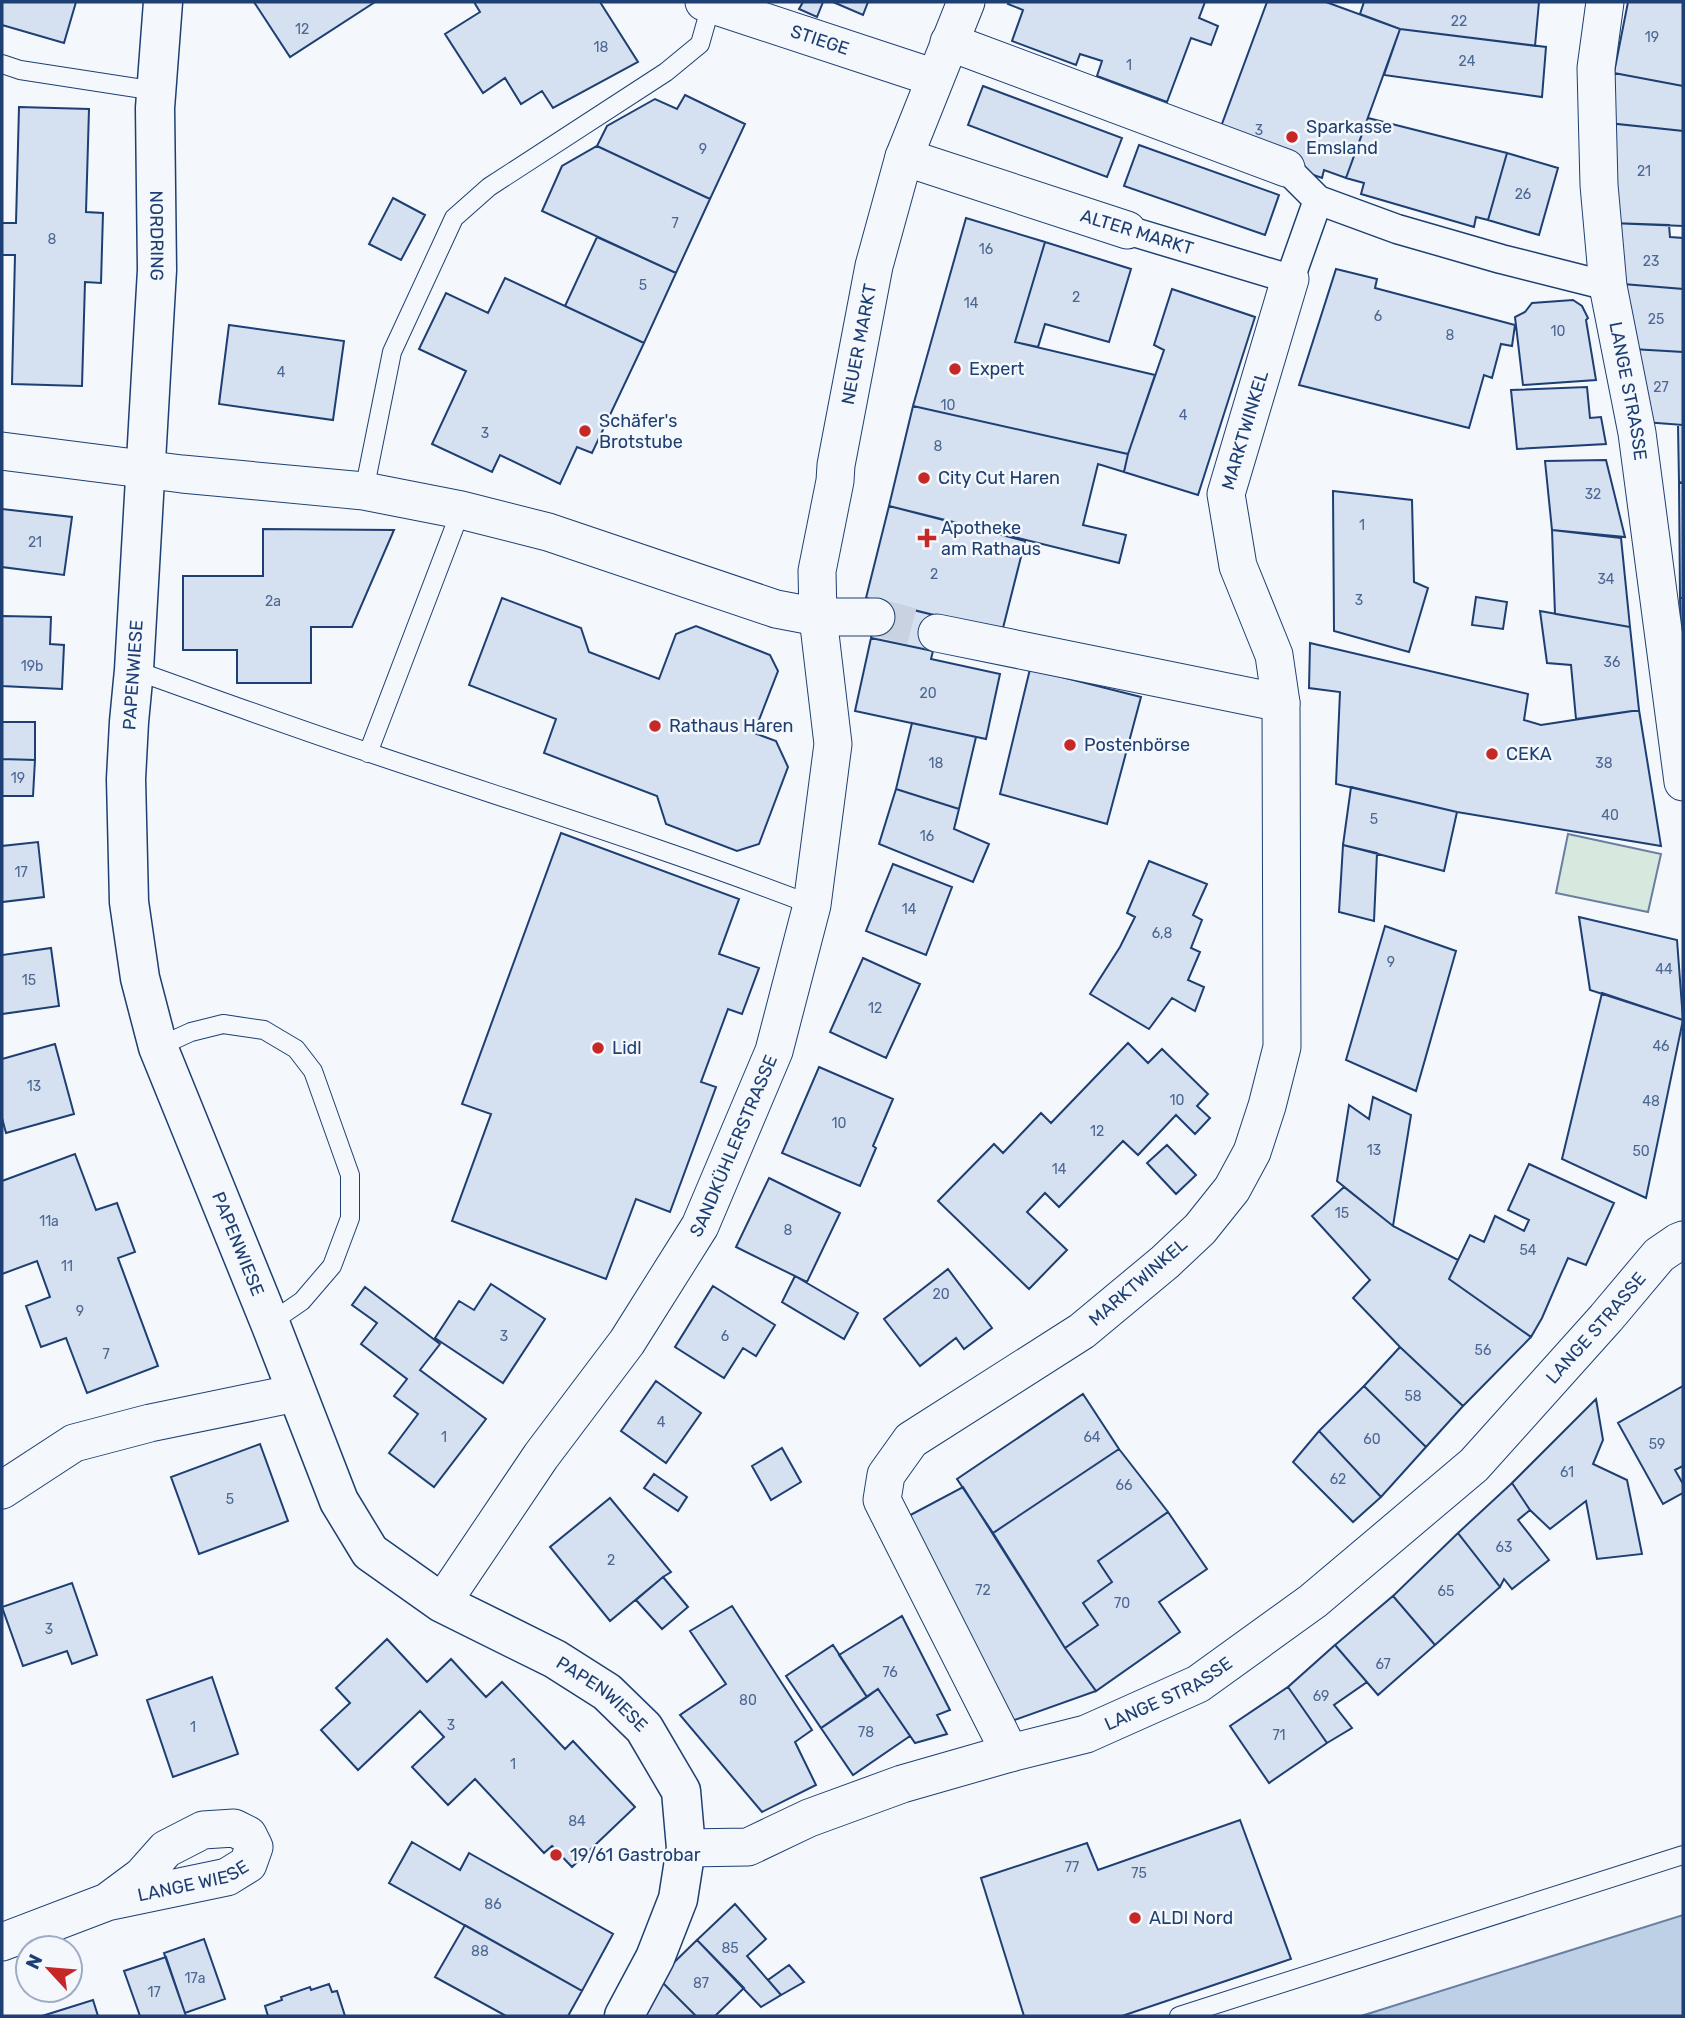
<svg xmlns="http://www.w3.org/2000/svg" width="1685" height="2018" viewBox="0 0 1685 2018" font-family="Rubik,sans-serif">
<style>
.green{fill:#d7e8df;stroke:#687fa3;stroke-width:2}
.water{fill:#bed0e5;stroke:#687fa3;stroke-width:2}
.building{fill:#d5e0f0;stroke:#1d3f73;stroke-width:2}
.lines{fill:none;stroke-linecap:round;stroke-linejoin:round}
.minor-tunnel{stroke:#c9d2e0;stroke-width:37;stroke-dasharray:37 18;stroke-linecap:butt}
.service-casing{stroke:#1d3f73;stroke-width:20}
.pedestrian-casing{stroke:#1d3f73;stroke-width:31}
.minor-casing{stroke:#1d3f73;stroke-width:39}
.tertiary-casing{stroke:#1d3f73;stroke-width:41}
.service{stroke:#f4f7fb;stroke-width:18}
.pedestrian{stroke:#f4f7fb;stroke-width:28}
.minor{stroke:#f4f7fb;stroke-width:37}
.tertiary{stroke:#f4f7fb;stroke-width:38}
.poi-dot{fill:#c62828;stroke:#f4f7fb;stroke-width:2.5}
.labels{text-anchor:middle;dominant-baseline:central;stroke-width:5;stroke-linejoin:round;paint-order:stroke}
.number-label{font-size:14px;fill:#4b6792}
.street-label{font-size:18px;fill:#1d3f73;stroke:#f4f7fb}
.poi-label{font-size:18px;fill:#1d3f73;stroke:#f4f7fb;text-anchor:start}
</style>
<rect width="100%" height="100%" fill="#f4f7fb"/>
<path class="green" d="M1568 834 1661 854 1648 912 1556 893Z"/>
<path class="water" d="M1683 1915V2016H1361Z"/>
<path class="building" d="M2 2H76L64 43 2 25Z
M254 2H375L290 57Z
M474 2H600L638 62 553 108 542 91 521 104 505 78 483 93 445 34 480 12Z
M803 2H823L817 17 799 9Z
M833 2H868L863 15Z
M1009 2H1205L1199 18 1218 26 1211 45 1191 38 1167 102 1097 76 1102 61 1080 54 1076 65 1012 41 1023 10 1008 4Z
M1267 2H1326L1400 29 1346 178 1324 170 1322 178 1291 167 1219 132Z
M1364 2H1539L1535 46 1400 29 1360 14Z
M1628 2H1683V86L1614 73Z
M1400 29 1546 47 1542 97 1384 75Z
M1614 73 1683 86V131L1608 123Z
M983 86 1122 138 1107 177 968 125Z
M685 95 745 124 710 199 597 146 607 126 655 99 677 109Z
M19 107 89 109 86 212 103 213 101 283 85 282 82 386 12 384 15 255H2V223H16Z
M1368 118 1507 153 1488 220 1476 217 1474 227 1361 194 1364 183 1346 178Z
M1599 122 1683 131V226L1611 223Z
M1139 145 1279 195 1265 235 1124 186Z
M597 146 710 199 676 273 542 211 562 166Z
M1507 153 1558 168 1539 235 1488 220Z
M393 198 425 215 401 260 369 244Z
M966 218 1045 242 1015 342 1155 375 1128 454 913 406Z
M1611 223 1669 225 1670 237 1683 238V289L1623 284Z
M597 237 676 273 644 343 565 306Z
M1045 242 1131 269 1109 342 1045 324 1038 347 1015 342Z
M1336 269 1377 279 1375 288 1515 325 1512 346 1501 344 1492 378 1484 375 1469 428 1299 385Z
M505 278 644 343 592 453 577 447 560 484 500 455 492 472 432 444 466 371 419 349 446 293 488 313Z
M1623 284 1683 289V352L1632 349Z
M1172 289 1255 317 1198 495 1124 472 1128 454 1164 350 1154 345Z
M1573 300 1582 306 1588 318 1586 320 1596 380 1523 385 1515 317 1525 312 1532 303Z
M229 325 344 341 333 420 219 404Z
M1632 349 1683 352V425L1644 422Z
M1587 387 1590 418 1601 417 1606 444 1517 449 1511 390Z
M913 406 1128 454 1124 472 1098 464 1083 525 1126 535 1119 563 889 506Z
M1678 425H1683V483L1679 482Z
M1606 460 1625 537 1552 530 1545 461Z
M1679 482 1683 483V598H1680Z
M1333 491 1412 500 1414 582 1428 588 1409 652 1334 631Z
M889 506 1025 541 1002 632 866 598Z
M2 509 72 517 64 575 2 567Z
M263 529 394 530 352 627H311V683H237V650H183V576H263Z
M1552 530 1621 538 1630 627 1555 614Z
M1476 597 1507 602 1503 629 1472 625Z
M502 598 581 628 589 652 659 679 676 634 696 626 770 655 778 671 754 733 776 741 788 767 759 844 737 851 666 824 657 796 544 753 556 719 469 685Z
M1680 598H1683V710Z
M880 602 942 617 933 651 871 638Z
M1540 611 1630 627 1639 710 1576 719 1571 665 1547 663Z
M2 616 51 617 50 644 64 645 62 689 2 686Z
M871 638 933 651 931 659 1000 674 986 739 855 711Z
M1310 643 1528 694 1524 720 1541 725 1639 710 1661 846 1457 812 1336 784 1340 692 1309 688Z
M1030 669 1141 697 1107 824 1000 794Z
M2 722H35V760L2 759Z
M912 723 976 737 959 809 896 789Z
M2 759 35 760 33 796H2Z
M1351 787 1457 812 1444 871 1343 845Z
M896 789 959 809 954 829 989 844 973 882 879 844Z
M561 833 739 899 719 954 759 968 742 1014 728 1009 701 1082 716 1087 670 1212 636 1199 606 1279 452 1221 491 1114 462 1104Z
M38 842 44 897 2 902V846Z
M1343 845 1377 853 1374 921 1339 912Z
M1149 861 1207 884 1193 915 1202 920 1191 948 1200 952 1188 980 1204 987 1195 1011 1172 998 1149 1029 1090 994 1120 947 1135 917 1127 913Z
M893 864 952 887 926 955 866 931Z
M1579 917 1677 940 1683 1020 1590 990Z
M1385 926 1456 951 1416 1091 1346 1060Z
M51 948 59 1006 2 1014V955Z
M863 958 920 984 886 1058 830 1032Z
M1602 993 1683 1020 1646 1198 1562 1159Z
M1128 1043 1148 1063 1162 1049 1208 1094 1197 1106 1210 1118 1195 1134 1176 1115 1138 1155 1123 1141 1059 1207 1045 1193 1027 1212 1067 1250 1029 1289 938 1201 994 1144 1003 1153 1041 1113 1051 1123Z
M55 1044 74 1114 6 1133 2 1118V1059Z
M819 1067 893 1099 873 1146 876 1148 860 1186 782 1153Z
M1373 1097 1411 1115 1393 1226 1337 1181 1349 1105 1369 1119Z
M1167 1145 1196 1175 1176 1194 1147 1163Z
M75 1154 96 1210 117 1203 135 1252 118 1258 158 1366 87 1393 66 1338 41 1347 26 1306 50 1297 37 1261 2 1274V1181Z
M1529 1164 1614 1203 1586 1265 1568 1258 1542 1318 1531 1337 1449 1279 1470 1235 1484 1242 1495 1216 1524 1231 1529 1220 1508 1210Z
M769 1178 840 1213 807 1282 736 1247Z
M1344 1187 1393 1226 1458 1260 1449 1279 1531 1337 1463 1406 1400 1347 1353 1298 1370 1280 1312 1216Z
M948 1269 992 1328 964 1349 956 1338 920 1366 884 1319Z
M795 1276 858 1313 844 1339 782 1302Z
M491 1284 545 1319 503 1383 435 1338 459 1301 474 1310Z
M713 1286 775 1325 756 1356 743 1348 724 1378 675 1347Z
M365 1287 440 1344 420 1370 486 1419 434 1487 389 1453 418 1414 394 1396 407 1379 361 1344 377 1323 352 1305Z
M1400 1347 1463 1406 1426 1447 1364 1386Z
M656 1381 701 1413 666 1463 621 1431Z
M1364 1386 1426 1447 1381 1497 1319 1431Z
M1683 1386V1466L1675 1470 1683 1484V1493L1663 1504 1618 1423Z
M1083 1394 1119 1449 993 1533 957 1479Z
M1596 1399 1603 1440 1593 1464 1627 1480 1642 1554 1597 1559 1586 1501 1550 1529 1530 1510 1512 1483Z
M1319 1431 1381 1497 1353 1522 1293 1462Z
M260 1444 288 1521 199 1554 171 1477Z
M782 1448 801 1482 771 1500 752 1466Z
M1119 1449 1168 1512 1098 1561 1112 1582 1083 1603 1098 1625 1065 1648 993 1533Z
M654 1474 687 1497 678 1511 644 1488Z
M1512 1483 1530 1510 1518 1520 1549 1560 1512 1589 1504 1579 1500 1587 1458 1533Z
M963 1487 1065 1648 1096 1691 1006 1723 901 1520Z
M610 1498 671 1572 663 1577 610 1621 550 1547Z
M1168 1512 1207 1569 1159 1602 1180 1632 1096 1691 1065 1648 1098 1625 1083 1603 1112 1582 1098 1561Z
M1458 1533 1500 1587 1435 1645 1393 1596Z
M663 1577 688 1607 662 1629 636 1600Z
M72 1583 97 1655 72 1664 67 1651 23 1666 2 1607Z
M1393 1596 1435 1645 1378 1695 1335 1645Z
M732 1606 812 1730 795 1742 816 1785 762 1812 680 1715 726 1684 690 1631Z
M902 1616 950 1710 937 1715 947 1734 915 1743 878 1689 867 1697 839 1655Z
M387 1639 427 1682 451 1659 486 1697 502 1682 565 1749 573 1741 635 1807 572 1867 552 1846 544 1853 475 1779 448 1805 412 1767 444 1737 420 1711 358 1770 321 1730 350 1703 336 1688Z
M833 1645 867 1697 821 1728 786 1676Z
M1335 1645 1367 1682 1334 1705 1352 1728 1327 1743 1288 1687Z
M212 1677 238 1754 173 1777 147 1700Z
M1288 1687 1327 1743 1269 1783 1230 1726Z
M878 1689 910 1736 853 1775 821 1728Z
M1240 1820 1291 1959 1122 2016H1024L981 1878 1087 1843 1098 1870Z
M412 1842 460 1870 469 1853 613 1934 582 1991 389 1883Z
M735 1904 766 1939 747 1956 781 1995 761 2007 697 1940Z
M465 1925 582 1991 568 2016H506L435 1977Z
M204 1939 225 1999 185 2013 164 1953Z
M697 1940 744 1988 715 2016H696L658 1978Z
M166 1957 186 2016H140L124 1971Z
M789 1965 804 1982 781 1995 768 1980Z
M658 1978 696 2016H634Z
M329 1984 332 1992 337 1991 345 2016H268L265 2006 282 2000 281 1997 310 1987 311 1990Z
M93 2000 98 2016H42Z"/>
<g class="lines">
<path class="minor-tunnel" d="M876 617 937 633"/>
<defs>
<path id="service" d="M2 64 20 70 156 91
M364 491 392 352 454 218 489 187 666 72 700 44 711 5
M134 670C213 698 291 727 370 753 518 803 667 849 812 905
M368 753 461 510
M158 1047 191 1032 223 1024 264 1030 296 1049 313 1071 350 1175V1218L332 1266 302 1301 270 1323
M1179 2016 1683 1855"/>
<path id="pedestrian" d="M1286 168 1318 200 1397 229 1501 259 1608 286
M1127 230 1290 279 1318 200"/>
<g id="minor">
<path id="s1" d="M704 2 935 78"/>
<path id="s2" d="M1605 2 1596 68 1599 185 1608 286 1637 433 1683 782"/>
<path d="M949 42 1286 168"/>
<path d="M904 157 1127 230"/>
<path d="M2 451 182 474 364 491 461 510 548 532 776 609 818 617H876"/>
<path d="M937 633 1281 703 1282 1047 1267 1106 1252 1152 1232 1189 1200 1229 1165 1262 1082 1331 911 1440 886 1475 882 1500 1010 1753"/>
<path id="s3" d="M1281 703 1274 655 1238 566 1226 494 1290 279"/>
<path d="M2 1490 74 1443 150 1423 296 1393"/>
<path id="s4" d="M442 1603 541 1456 627 1342 700 1226 774 1051 812 905 833 744 818 617 817 571 835 481 836 465 874 266 904 157 966 2"/>
<path id="s5" d="M686 1848 748 1847 809 1818 902 1784 1010 1753 1086 1734 1198 1684 1313 1601 1474 1465 1606 1318 1659 1255 1678 1242 1683 1240"/>
<path id="s6" d="M2 1942 107 1902 227 1877 248 1864 254 1847 248 1835 234 1828 203 1830 166 1849 142 1876 107 1902"/>
</g>
<g id="tertiary">
<path id="s7" d="M163 2 155 108 157 270 134 670 129 722 126 779 129 902 140 978 158 1047 270 1323 339 1501 370 1552 442 1603 555 1659 607 1692 644 1728 681 1791 686 1848 678 1899 655 1958 624 2016"/>
</g>
</defs>
<use href="#service" class="service-casing"/>
<use href="#pedestrian" class="pedestrian-casing"/>
<use href="#minor" class="minor-casing"/>
<use href="#tertiary" class="tertiary-casing"/>
<use href="#service" class="service"/>
<use href="#pedestrian" class="pedestrian"/>
<use href="#minor" class="minor"/>
<use href="#tertiary" class="tertiary"/>
</g>
<g class="poi-dot">
<circle cx="1292" cy="137" r="7"/>
<circle cx="955" cy="369" r="7"/>
<circle cx="585" cy="431" r="7"/>
<circle cx="924" cy="478" r="7"/>
<path d="M923.5 527.5h7v7h7v7h-7v7h-7v-7h-7v-7h7z"/>
<circle cx="655" cy="726" r="7"/>
<circle cx="1070" cy="745" r="7"/>
<circle cx="1492" cy="754" r="7"/>
<circle cx="598" cy="1048" r="7"/>
<circle cx="556" cy="1855" r="7"/>
<circle cx="1135" cy="1918" r="7"/>
</g>
<g class="labels">
<g class="number-label">
<text x="1459" y="21">22</text>
<text x="302" y="29">12</text>
<text x="1652" y="37">19</text>
<text x="601" y="47">18</text>
<text x="1467" y="61">24</text>
<text x="1129" y="65">1</text>
<text x="1259" y="130">3</text>
<text x="703" y="149">9</text>
<text x="1644" y="171">21</text>
<text x="1523" y="194">26</text>
<text x="675" y="223">7</text>
<text x="52" y="239">8</text>
<text x="986" y="249">16</text>
<text x="1651" y="261">23</text>
<text x="643" y="285">5</text>
<text x="1076" y="297">2</text>
<text x="971" y="303">14</text>
<text x="1378" y="316">6</text>
<text x="1656" y="319">25</text>
<text x="1558" y="331">10</text>
<text x="1450" y="335">8</text>
<text x="281" y="372">4</text>
<text x="1661" y="387">27</text>
<text x="948" y="405">10</text>
<text x="1183" y="415">4</text>
<text x="485" y="433">3</text>
<text x="938" y="446">8</text>
<text x="1593" y="494">32</text>
<text x="1362" y="525">1</text>
<text x="35" y="542">21</text>
<text x="934" y="574">2</text>
<text x="1606" y="579">34</text>
<text x="1359" y="600">3</text>
<text x="273" y="601">2a</text>
<text x="1612" y="662">36</text>
<text x="32" y="666">19b</text>
<text x="928" y="693">20</text>
<text x="936" y="763">18</text>
<text x="1604" y="763">38</text>
<text x="18" y="778">19</text>
<text x="1610" y="815">40</text>
<text x="1374" y="819">5</text>
<text x="927" y="836">16</text>
<text x="21" y="872">17</text>
<text x="909" y="909">14</text>
<text x="1162" y="933">6,8</text>
<text x="1391" y="962">9</text>
<text x="1664" y="969">44</text>
<text x="29" y="980">15</text>
<text x="875" y="1008">12</text>
<text x="1661" y="1046">46</text>
<text x="34" y="1086">13</text>
<text x="1177" y="1100">10</text>
<text x="1651" y="1101">48</text>
<text x="839" y="1123">10</text>
<text x="1097" y="1131">12</text>
<text x="1374" y="1150">13</text>
<text x="1641" y="1151">50</text>
<text x="1059" y="1169">14</text>
<text x="1342" y="1213">15</text>
<text x="49" y="1221">11a</text>
<text x="788" y="1230">8</text>
<text x="1528" y="1250">54</text>
<text x="67" y="1266">11</text>
<text x="941" y="1294">20</text>
<text x="80" y="1311">9</text>
<text x="504" y="1336">3</text>
<text x="725" y="1336">6</text>
<text x="1483" y="1350">56</text>
<text x="106" y="1354">7</text>
<text x="1413" y="1396">58</text>
<text x="661" y="1422">4</text>
<text x="444" y="1437">1</text>
<text x="1092" y="1437">64</text>
<text x="1372" y="1439">60</text>
<text x="1657" y="1444">59</text>
<text x="1567" y="1472">61</text>
<text x="1338" y="1479">62</text>
<text x="1124" y="1485">66</text>
<text x="230" y="1499">5</text>
<text x="1504" y="1547">63</text>
<text x="611" y="1560">2</text>
<text x="983" y="1590">72</text>
<text x="1446" y="1591">65</text>
<text x="1122" y="1603">70</text>
<text x="49" y="1629">3</text>
<text x="1383" y="1664">67</text>
<text x="890" y="1672">76</text>
<text x="1321" y="1696">69</text>
<text x="748" y="1700">80</text>
<text x="451" y="1725">3</text>
<text x="193" y="1727">1</text>
<text x="866" y="1732">78</text>
<text x="1279" y="1735">71</text>
<text x="513" y="1764">1</text>
<text x="577" y="1821">84</text>
<text x="1072" y="1867">77</text>
<text x="1139" y="1873">75</text>
<text x="493" y="1904">86</text>
<text x="730" y="1948">85</text>
<text x="480" y="1951">88</text>
<text x="195" y="1978">17a</text>
<text x="701" y="1983">87</text>
<text x="154" y="1992">17</text>
</g>
<g class="street-label">
<text stroke="none"><textPath href="#s1" startOffset="122">STIEGE</textPath></text>
<text transform="translate(1137 232) rotate(17)">ALTER MARKT</text>
<text stroke="none"><textPath href="#s7" startOffset="234">NORDRING</textPath></text>
<text stroke="none"><textPath href="#s4" startOffset="1365">NEUER MARKT</textPath></text>
<text stroke="none"><textPath href="#s2" startOffset="392">LANGE STRASSE</textPath></text>
<text stroke="none"><textPath href="#s3" startOffset="284">MARKTWINKEL</textPath></text>
<text transform="translate(133 675) rotate(-86)">PAPENWIESE</text>
<text stroke="none"><textPath href="#s4" startOffset="544">SANDKÜHLERSTRASSE</textPath></text>
<text stroke="none"><textPath href="#s7" startOffset="1262">PAPENWIESE</textPath></text>
<text transform="translate(1138 1282) rotate(-41)">MARKTWINKEL</text>
<text stroke="none"><textPath href="#s5" startOffset="1078">LANGE STRASSE</textPath></text>
<text stroke="none"><textPath href="#s5" startOffset="511">LANGE STRASSE</textPath></text>
<text stroke="none"><textPath href="#s7" startOffset="1871">PAPENWIESE</textPath></text>
<text stroke="none"><textPath href="#s6" startOffset="201">LANGE WIESE</textPath></text>
</g>
<g class="poi-label">
<text x="1306" y="127">Sparkasse<tspan x="1306" dy="21">Emsland</tspan></text>
<text x="969" y="369">Expert</text>
<text x="599" y="421">Schäfer's<tspan x="599" dy="21">Brotstube</tspan></text>
<text x="938" y="478">City Cut Haren</text>
<text x="941" y="528">Apotheke<tspan x="941" dy="21">am Rathaus</tspan></text>
<text x="669" y="726">Rathaus Haren</text>
<text x="1084" y="745">Postenbörse</text>
<text x="1506" y="754">CEKA</text>
<text x="612" y="1048">Lidl</text>
<text x="570" y="1855">19/61 Gastrobar</text>
<text x="1149" y="1918">ALDI Nord</text>
</g>
</g>
<rect width="1685" height="2018" fill="none" stroke="#1d3f73" stroke-width="7"/>
<g transform="translate(49 1969) rotate(296)"><circle r="33" fill="#f4f7fb" stroke="#9eadc5" stroke-width="2"/>
<path d="M0-5L12 26L0 18L-12 26Z" fill="#c62828"/>
<text y="-10" font-size="19" font-weight="bold" text-anchor="middle" fill="#1d3f73">N</text>
</g>
</svg>
